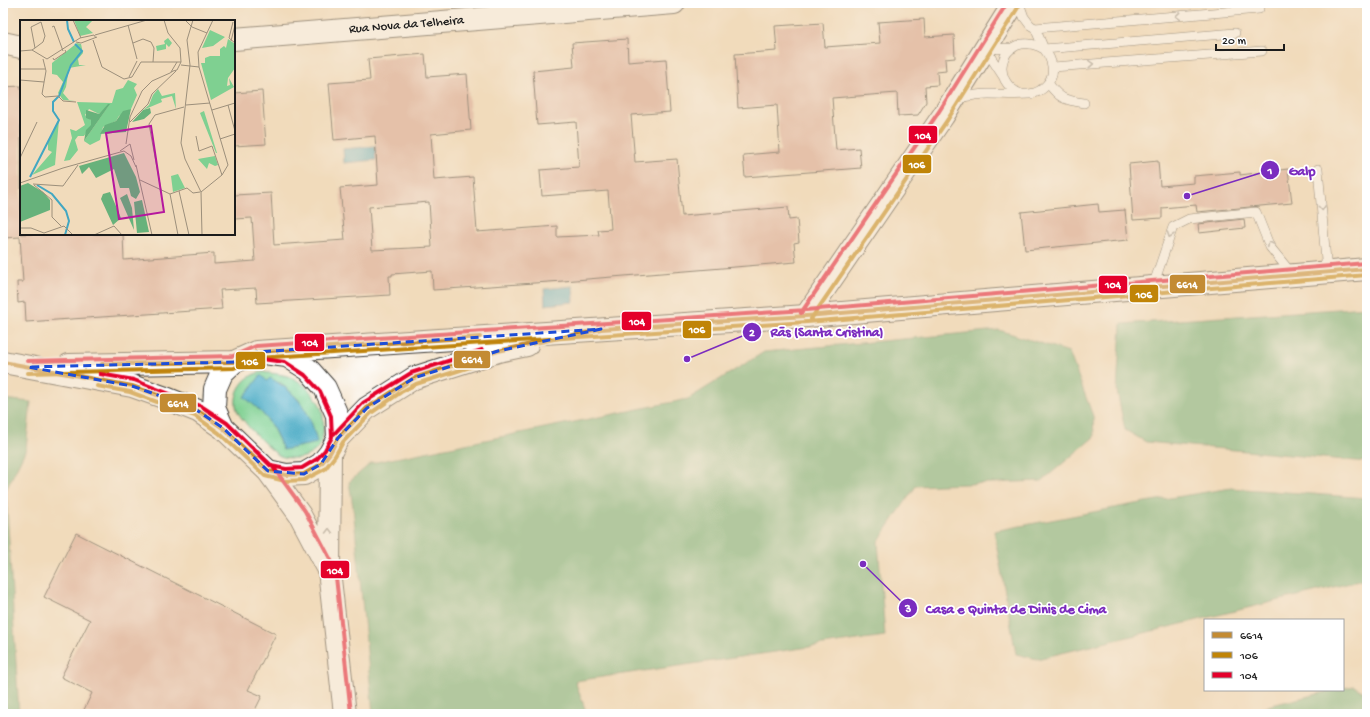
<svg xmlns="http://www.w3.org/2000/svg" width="1370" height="717" viewBox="0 0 1370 717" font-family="'Gochi Hand',sans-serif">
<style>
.green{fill:#7fd091;stroke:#4e7656;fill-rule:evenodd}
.forest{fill:#67b27b;stroke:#42674c}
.water{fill:#42a7c2;stroke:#2f626f}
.building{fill:#d7a293;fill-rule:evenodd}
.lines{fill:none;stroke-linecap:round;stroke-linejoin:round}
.service-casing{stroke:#3c3934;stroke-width:10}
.tertiary-casing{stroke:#3c3934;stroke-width:24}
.secondary-casing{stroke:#3c3934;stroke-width:24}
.service{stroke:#fff;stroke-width:9}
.tertiary{stroke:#fff;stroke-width:22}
.secondary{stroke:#fff;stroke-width:22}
.bus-1-casing{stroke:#fff;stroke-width:7}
.bus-2-casing{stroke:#fff;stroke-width:7}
.bus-3-casing{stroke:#fff;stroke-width:7}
.bus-1{stroke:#c38b33;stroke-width:4}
.bus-2{stroke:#c08407;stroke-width:4}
.bus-3{stroke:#e4002b;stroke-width:4}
.oneway{stroke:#999}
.marked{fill:none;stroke:#1d4ed8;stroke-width:3;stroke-dasharray:8 5;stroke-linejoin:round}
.labels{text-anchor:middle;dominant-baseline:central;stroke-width:3.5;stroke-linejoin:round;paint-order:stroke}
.street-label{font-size:13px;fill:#1c1c1c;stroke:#fff}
.inset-river{fill:none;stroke:#42a7c2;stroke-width:2}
.inset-road{fill:none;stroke:#9c8f7b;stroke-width:1}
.view{fill:#b5179e;fill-opacity:0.15;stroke:#b5179e;stroke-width:2}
.inset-edge{fill:none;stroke:#1c1c1c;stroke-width:2}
.leader{fill:none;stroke:#7b2cbf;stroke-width:1.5}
.callout-dot{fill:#7b2cbf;stroke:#fff;stroke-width:1.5}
.mark-label{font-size:12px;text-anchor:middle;font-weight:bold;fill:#fff}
.callout-label{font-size:14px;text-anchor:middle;font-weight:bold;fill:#7b2cbf;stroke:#fff;stroke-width:3.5;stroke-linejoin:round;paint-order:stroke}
.line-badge{stroke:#fff;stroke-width:1.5}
.badge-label{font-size:11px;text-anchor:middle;font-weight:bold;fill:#fff}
</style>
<rect width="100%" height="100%" fill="#fff"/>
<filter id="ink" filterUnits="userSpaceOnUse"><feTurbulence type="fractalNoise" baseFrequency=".025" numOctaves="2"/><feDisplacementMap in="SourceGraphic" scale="8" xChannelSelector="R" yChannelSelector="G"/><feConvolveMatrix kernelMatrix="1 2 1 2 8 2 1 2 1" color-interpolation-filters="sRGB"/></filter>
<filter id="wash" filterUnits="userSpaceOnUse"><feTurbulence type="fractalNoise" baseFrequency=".012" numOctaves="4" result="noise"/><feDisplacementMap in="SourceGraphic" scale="16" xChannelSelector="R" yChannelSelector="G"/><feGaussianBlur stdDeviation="0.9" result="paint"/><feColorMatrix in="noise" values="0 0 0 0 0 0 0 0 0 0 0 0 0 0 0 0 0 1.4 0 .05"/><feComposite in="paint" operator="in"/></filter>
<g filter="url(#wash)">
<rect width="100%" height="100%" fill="#f1dbbb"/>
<path class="green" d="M263 372C275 374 287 374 298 381 307 387 315 396 320 405 325 416 325 436 319 447 316 451 309 455 304 457 297 459 286 458 280 456 274 453 249 429 245 422 241 418 237 412 236 406 234 389 246 374 263 372ZM261 376 267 381 281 383 301 402 283 450C276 433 269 418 255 406Z"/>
<path class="forest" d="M1367 307V462L1146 442 1125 430 1117 391 1121 324Z
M999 330 1069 352 1093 416 1094 437 1042 481 916 486 878 542 885 636 575 681 587 714H373L353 507 349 482 371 463 688 399 764 352Z
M3 399 31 402 26 449 6 490 19 714H3Z
M1231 488 1367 498V579L1037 659 1016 654 994 531 1145 502Z
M1354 686 1367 694V714H1234L1334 690H1343V688Z"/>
<path class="water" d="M375 146 376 160 344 163 343 149Z
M573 286 574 302 545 305 544 289Z
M261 375 267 381 270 378C298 393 311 412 317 443L283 450C273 425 266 414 244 397Z"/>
<g id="blocks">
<path class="building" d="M924 19 925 37 954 35 955 58 945 59 946 71 937 72 938 85 925 86 926 102 918 115 898 116 897 93 832 98 836 150 859 148 861 168 745 177 743 155 780 152 777 105 738 108 735 54 777 51 775 26 823 23 825 47 880 43 878 22Z
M627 39 628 62 666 59 670 112 631 115 635 162 677 159 682 216 788 207 789 220 797 219 799 242 794 243 796 262 563 281 433 290 432 271 392 274V276H389L390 295 257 303 256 288 220 290 222 309 26 322 25 302 18 303 17 282H23L20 237 3 238V87L21 86V234H123L124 260 214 253V264L255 261 252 218 234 219V195L271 193 274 245 345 240 340 188 378 185 375 136 334 140 329 83 370 80 368 59 425 54 427 77 467 74 471 130 431 134 434 180 473 177 477 232 557 226V237L599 235 598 230 611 229 608 191 542 196 540 170 579 167 576 122 537 125 533 71 574 67 572 43ZM429 202 432 247 372 250 369 207Z
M262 91 266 144 234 146V93Z
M1158 161 1160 186 1194 183V176L1240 172V175L1288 169 1292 203 1197 212 1196 205 1162 208V218L1133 220 1129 164Z
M1098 204 1099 212 1125 210 1128 240 1025 250 1021 212Z
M1244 219 1245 228 1199 233 1198 224Z
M76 533 276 634 248 690 262 696 253 714H82L92 693 61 677 90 620 44 597Z"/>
</g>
</g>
<g filter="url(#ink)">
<use href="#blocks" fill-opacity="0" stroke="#3c3934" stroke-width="1"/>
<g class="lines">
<defs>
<path id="service" d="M1019 3 1024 17 1030 25 1035 28 1044 49 1235 33
M1035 28 1259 9
M986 49 1013 48
M986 50 1003 76
M1053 67 1262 51
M1048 83C1060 99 1064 100 1084 103
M958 98C968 96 978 94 989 94 1002 94 1016 95 1029 94 1043 93 1055 79 1052 66 1051 59 1048 54 1044 49 1040 47 1035 44 1029 44 1000 41 990 81 1021 94
M1318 169 1327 272
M1153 286 1173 227 1189 219 1256 212 1270 247 1292 274"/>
<g id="tertiary">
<path id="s1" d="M234 39 674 3"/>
<path d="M3 43 21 47"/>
<path d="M806 316 943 116 1014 3"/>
</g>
<path id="secondary" d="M256 352 806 316 1367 269
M3 362 132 386 163 397 198 411 223 428
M69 365 234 362
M338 438 367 408 414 378 498 351 527 345
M330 453 329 570 345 714
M268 471 286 475 304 474 321 464 330 453 338 438 337 415 325 388 309 370 287 356 256 352 234 362 222 373 215 389 214 408 223 428 268 471 300 515 329 570"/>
</defs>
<use href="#service" class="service-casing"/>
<use href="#tertiary" class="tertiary-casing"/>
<use href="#secondary" class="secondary-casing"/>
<use href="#service" class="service"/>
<use href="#tertiary" class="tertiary"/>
<use href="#secondary" class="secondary"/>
<defs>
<path id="bus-1" d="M3 362 132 386 163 397 198 411 223 428 268 471 286 475 304 474 321 464 330 453 338 438 367 408 414 378 498 351 601 329 806 316 1367 269
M102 364 234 362 256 352 480 337"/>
<path id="bus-2" d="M811 319 948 119 1019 6
M28 373 234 368 257 358 807 322 1367 275
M97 386 130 392 195 416 219 433 265 476 285 481 304 480 325 469 335 456 343 442 371 413 401 392 416 384 486 362"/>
<path id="bus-3" d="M801 313 938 113 1007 3
M28 361 233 356 256 346 806 310 1366 263
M100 374 134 380 201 406 227 423 271 466 286 469 302 468 317 459 325 450 332 437 331 416 320 391 305 375 285 362 261 359
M334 434 363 403 411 373 482 350
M256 451 273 467 305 511 335 568 351 713"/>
</defs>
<use href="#bus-1" class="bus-1-casing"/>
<use href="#bus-2" class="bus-2-casing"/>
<use href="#bus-3" class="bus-3-casing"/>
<use href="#bus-1" class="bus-1"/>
<use href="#bus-2" class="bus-2"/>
<use href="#bus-3" class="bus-3"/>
</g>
<defs><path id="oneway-chevron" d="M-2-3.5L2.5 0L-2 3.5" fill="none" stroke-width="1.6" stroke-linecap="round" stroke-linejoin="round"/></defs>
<g class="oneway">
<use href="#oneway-chevron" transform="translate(1178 16) rotate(175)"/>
<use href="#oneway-chevron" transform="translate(1091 64) rotate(-4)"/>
<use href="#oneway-chevron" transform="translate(1322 208) rotate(85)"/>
<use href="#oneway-chevron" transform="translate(1170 235) rotate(109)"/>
<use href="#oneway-chevron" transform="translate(1270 244) rotate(-117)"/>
<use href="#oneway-chevron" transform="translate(329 531) rotate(-90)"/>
</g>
</g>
<path d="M0 0H1370V717H0ZM601 329 498 351 414 378 367 408 338 438 321 464 304 474 268 471 223 428 198 411 163 397 132 386 28 367 234 362 256 352Z" fill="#f1dbbb" fill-opacity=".55" fill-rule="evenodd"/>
<path class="marked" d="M601 329 498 351 414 378 367 408 338 438 321 464 304 474 268 471 223 428 198 411 163 397 132 386 28 367 234 362 256 352Z"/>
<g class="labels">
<g class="street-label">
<text stroke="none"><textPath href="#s1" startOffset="173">Rua Nova da Telheira</textPath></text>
</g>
</g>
<g transform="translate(20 20)">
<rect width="215" height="215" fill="#f1dbbb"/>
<path d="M54 0H73L66 7 73 13 60 16ZM190 10 205 17 193 26 182 28ZM148 18 152 23 149 27 146 24V29L137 31 136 26 145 24 144 21ZM208 19 215 24V48L208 58 207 66 210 65 209 58 214 67 191 80 181 43H185V38L190 36H200V29L204 26 206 28ZM57 23 61 24 63 33 58 39 59 45H66L49 48 46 67 43 73 49 80 55 81 43 80 38 73 43 62 37 55 32 54V43ZM108 60 117 64 114 68 117 75 111 89 99 96 96 101 83 107 80 120 70 125 64 121 89 85 79 94 69 89 65 95 71 100V106L64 116H58L55 120 58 130 50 140 44 141 52 118 50 109 56 111 65 105 57 82 92 83 96 70 103 68ZM138 69 142 76 155 73 156 89 152 76 141 79 142 82 123 90 129 85 133 75ZM184 91 197 133H196L180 93ZM39 100 35 145 12 155 32 132 28 130V122ZM195 136 198 145 195 146 189 143 187 149 178 139ZM158 154 165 168 153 172 151 156Z" fill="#7fd091"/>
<path d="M88 84H90L64 121 66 110 71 105V100L66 98V90L79 94ZM130 88 131 93 124 99 112 102 123 90ZM111 89 106 112 80 114 85 105 96 101 103 91ZM104 133 116 157 120 172 116 179 111 176 109 168H100L94 149 76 158 69 147 62 154 59 146ZM8 163 23 172 30 180V190L0 202V166ZM90 172 101 198 93 205 81 179 83 174ZM107 174 112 188 114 210 100 178ZM122 180 129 212 117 213 114 182Z" fill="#67b27b"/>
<path class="inset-river" d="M47 0 48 9 54 22M10 157 39 100 33 91V82L39 76 51 45 62 31 55 24M17 165 32 174 46 191 49 201 45 215"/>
<path class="inset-road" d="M53 0 61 18M144 0 148 13 160 28 161 42M165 0 172 7 187 13M173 0 167 20 170 45 161 123 165 139 181 172M213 2 209 18 215 23M108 5 117 39M32 7 34 6 43 31M75 15 127 0M73 20 82 47 104 59 112 57 121 42H157M211 21 215 5M56 22 61 23 77 17M113 23 123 19 131 22 134 28 133 42M12 30 15 28 23 22 25 16 21 2 11 7 15 28M0 31 12 30 27 39 60 18 74 15 76 18M33 38 34 40 46 32 45 30M23 39 26 51 22 74 25 77 38 76 43 81 56 82M161 45 179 47M0 49H25M109 57 117 41M0 60 24 62M166 85 190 83M208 85 215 111M192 90 215 83M110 102 128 84 132 74 156 51M176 116 179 131 192 126 202 155M200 119 215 114M106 124 110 97 122 71 132 61 150 53 153 51 157 50 161 42H157L151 52M100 131 110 124 114 140M0 138 17 102M116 145 132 215M120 160 150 174M0 163 43 148 104 131 111 136 116 147M13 164 43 166 58 145M14 165 32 180V197L41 206M141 170 129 104 135 95 164 87M159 171 169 215M181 172 202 155 208 145 179 47 178 32 193 0M181 172 182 215M150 174 158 215M150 174 167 168 173 173 180 172M0 208H11L24 213 44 206 53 215M74 215 94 206 102 215"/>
<path class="view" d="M131 106 144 192 99 199 86 113Z"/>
<rect width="215" height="215" class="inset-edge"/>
</g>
<path class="leader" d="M1187 196L1270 170M687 359L752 332M863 564L908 608"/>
<g class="callout-dot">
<circle cx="1187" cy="196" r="4"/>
<circle cx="687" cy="359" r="4"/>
<circle cx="863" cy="564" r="4"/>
<circle cx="1270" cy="170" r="10"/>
<circle cx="752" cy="332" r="10"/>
<circle cx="908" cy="608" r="10"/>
</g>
<g class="mark-label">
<text x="1270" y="174">1</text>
<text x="752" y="336">2</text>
<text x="908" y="612">3</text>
</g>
<g class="callout-label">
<text x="1302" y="175">Galp</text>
<text x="827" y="336">Rãs (Santa Cristina)</text>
<text x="1016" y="613">Casa e Quinta de Dinis de Cima</text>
</g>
<g class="line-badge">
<rect x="908" y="125" width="30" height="19" rx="4" fill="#e4002b"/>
<rect x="902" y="154" width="30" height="20" rx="4" fill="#c08407"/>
<rect x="1169" y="274" width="37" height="20" rx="4" fill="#c38b33"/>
<rect x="1098" y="275" width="30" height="19" rx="4" fill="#e4002b"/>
<rect x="1129" y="284" width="30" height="19" rx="4" fill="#c08407"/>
<rect x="621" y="311" width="31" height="20" rx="4" fill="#e4002b"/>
<rect x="682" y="320" width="30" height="19" rx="4" fill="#c08407"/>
<rect x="294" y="333" width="31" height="19" rx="4" fill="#e4002b"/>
<rect x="453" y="350" width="38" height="19" rx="4" fill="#c38b33"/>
<rect x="235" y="351" width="31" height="19" rx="4" fill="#c08407"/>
<rect x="159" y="393" width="38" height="20" rx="4" fill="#c38b33"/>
<rect x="320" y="560" width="30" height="19" rx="4" fill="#e4002b"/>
</g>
<g class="badge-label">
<text x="923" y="139">104</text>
<text x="917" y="168">106</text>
<text x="1187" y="288">6614</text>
<text x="1113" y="288">104</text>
<text x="1144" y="298">106</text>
<text x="637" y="325">104</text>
<text x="697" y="333">106</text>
<text x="310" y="346">104</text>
<text x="472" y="363">6614</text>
<text x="250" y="365">106</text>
<text x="178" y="407">6614</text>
<text x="335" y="574">104</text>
</g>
<rect width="1370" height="717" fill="none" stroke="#fff" stroke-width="16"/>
<rect x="1204" y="619" width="140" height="72" fill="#ffffff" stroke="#a4a4a4"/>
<rect x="1212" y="632" width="20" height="6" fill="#c38b33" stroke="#a4a4a4"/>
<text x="1240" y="639" font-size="12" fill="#1c1c1c">6614</text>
<rect x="1212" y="652" width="20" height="6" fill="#c08407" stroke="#a4a4a4"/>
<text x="1240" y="659" font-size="12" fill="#1c1c1c">106</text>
<rect x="1212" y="672" width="20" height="6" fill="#e4002b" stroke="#a4a4a4"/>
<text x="1240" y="679" font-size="12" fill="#1c1c1c">104</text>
<path d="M1216 44v6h68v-6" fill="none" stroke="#1c1c1c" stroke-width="2"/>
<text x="1222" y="44" font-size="12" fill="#1c1c1c" stroke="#ffffff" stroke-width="3" paint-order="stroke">20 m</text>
</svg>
